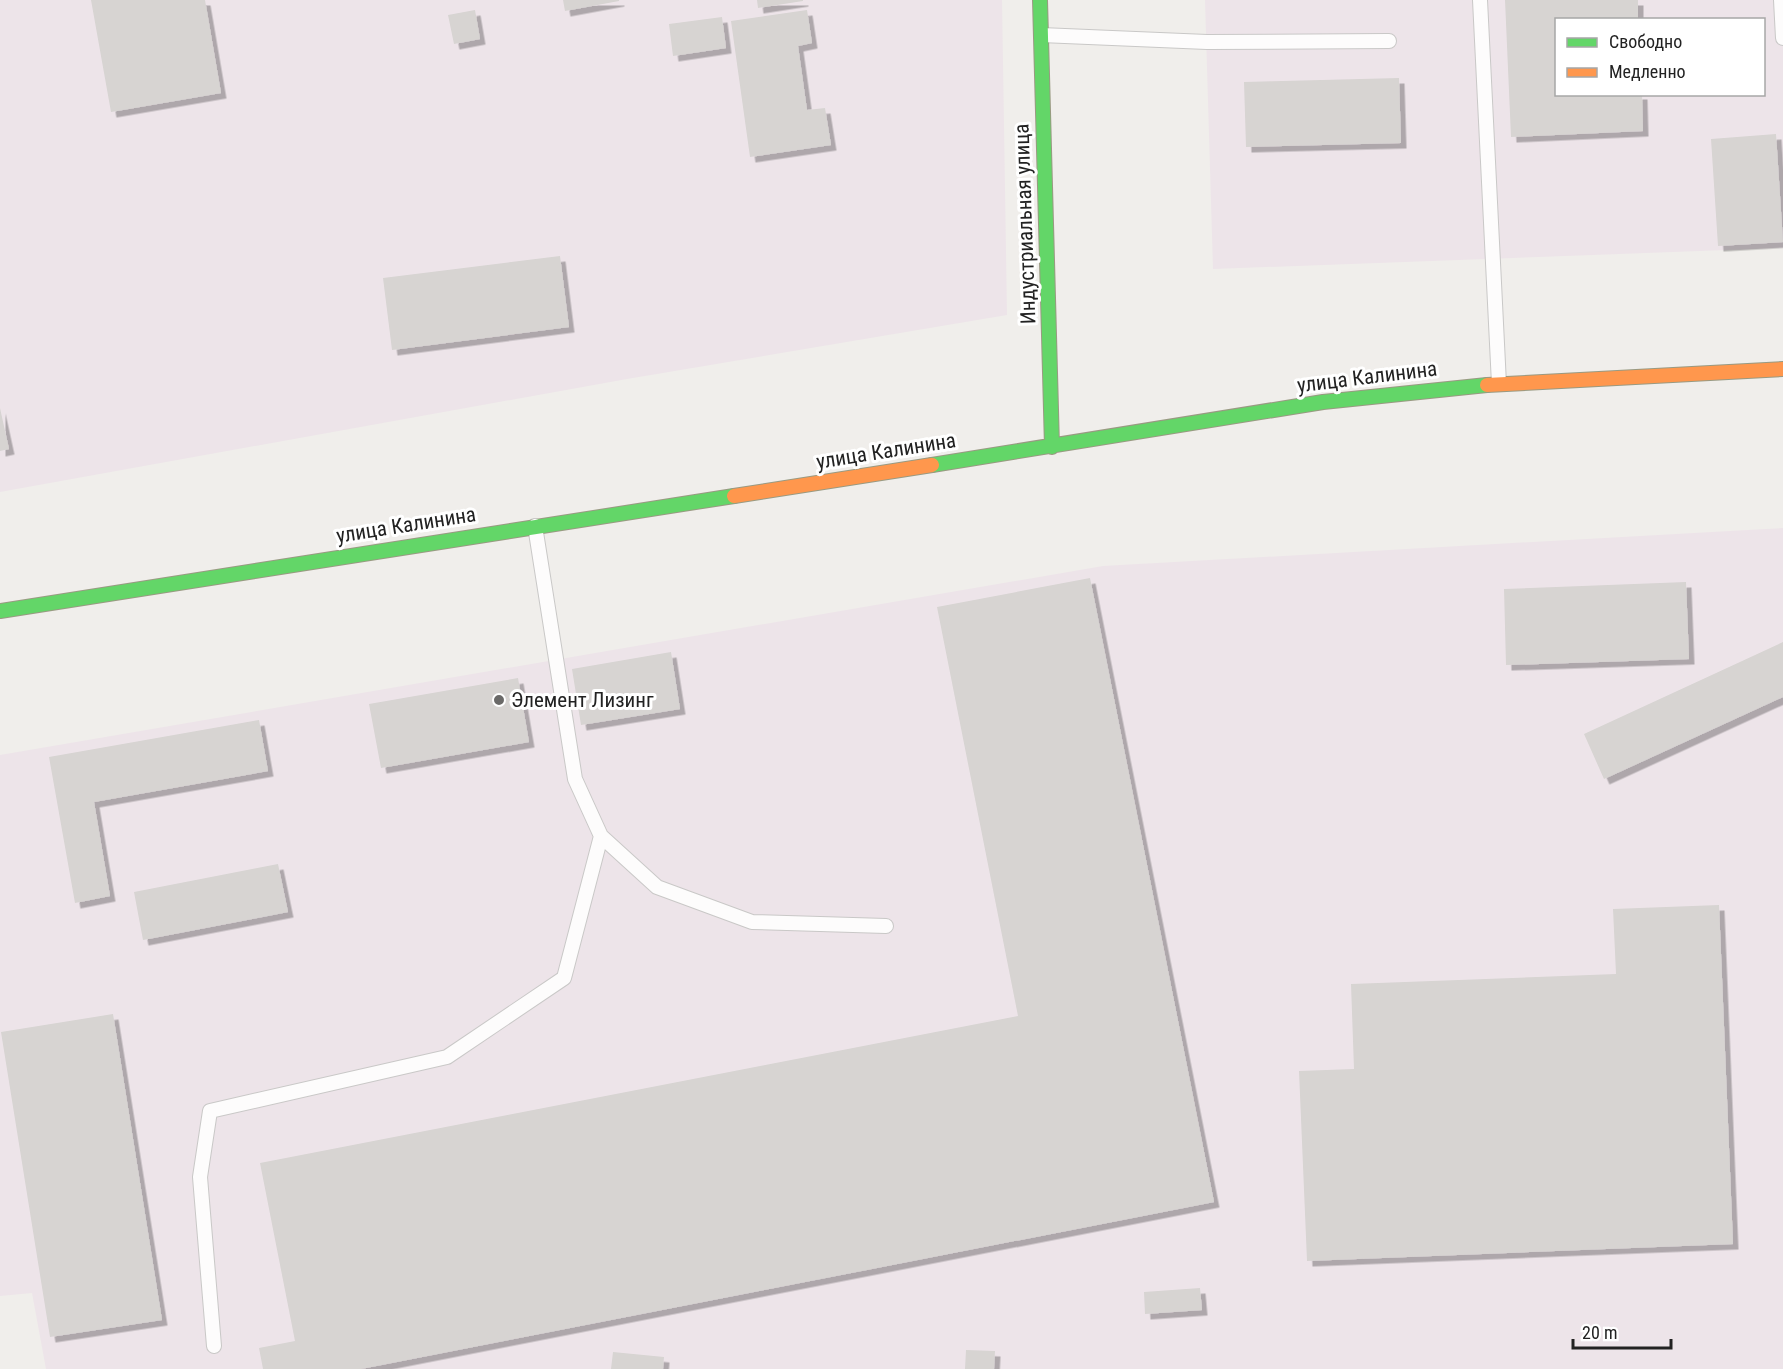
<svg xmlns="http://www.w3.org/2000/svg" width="1783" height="1369" viewBox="0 0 1783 1369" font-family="'Roboto Condensed',sans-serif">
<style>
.industrial{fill:#ede4e9;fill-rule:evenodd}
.building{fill:#d7d4d2;filter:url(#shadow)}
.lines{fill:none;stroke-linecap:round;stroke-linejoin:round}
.lane-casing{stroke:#c9c8c7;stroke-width:16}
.fast-casing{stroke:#999a82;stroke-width:16}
.slow-casing{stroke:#999a82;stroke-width:16}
.lane{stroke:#fdfcfc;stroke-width:14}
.fast{stroke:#63d668;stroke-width:14}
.slow{stroke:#ff974d;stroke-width:14}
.poi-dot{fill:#6a6968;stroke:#fff;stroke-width:2}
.labels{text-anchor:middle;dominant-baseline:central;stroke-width:6;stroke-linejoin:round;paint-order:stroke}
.street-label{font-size:21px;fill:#222;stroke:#fff}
.poi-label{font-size:21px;fill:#222;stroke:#fff;text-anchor:start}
</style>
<defs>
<filter id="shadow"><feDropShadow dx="5.5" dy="5.5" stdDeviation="0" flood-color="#0004"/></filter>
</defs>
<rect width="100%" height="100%" fill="#f0eeeb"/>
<path class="industrial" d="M0 0H1002L1007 315 627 379 0 492Z
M1205 0H1783V248L1213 269ZM1556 20H1764V94H1556Z
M1783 528V1369H46L32 1293 0 1296V755L1103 566Z"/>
<path class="building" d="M91 0H205L221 93 111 112Z
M563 0H619V1L565 11Z
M757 0H803V1L758 8Z
M1505 0H1638V20H1556V94H1642L1643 131 1511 137Z
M475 10 480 39 454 44 448 15Z
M807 10 812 43 798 46 807 110 825 108 831 145 750 157 731 21Z
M722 17 726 48 673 56 669 24Z
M1399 78 1401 143 1246 147 1244 82Z
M1776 134 1783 242 1718 246 1711 139Z
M560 256 569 327 392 350 383 278Z
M0 408 9 449 0 451Z
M1090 578 1214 1202 361 1369H263L259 1348 295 1341 260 1163 1018 1016 937 607Z
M1686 582 1689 659 1506 665 1504 589Z
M1783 642V697L1604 779 1584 734Z
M671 652 680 709 581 725 572 669Z
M518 678 529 742 381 768 369 704Z
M259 720 268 771 94 802 110 896 75 903 49 757Z
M278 864 288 912 143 940 134 892Z
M1719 905 1733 1244 1307 1261 1299 1071 1354 1069 1351 984 1616 974 1613 909Z
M113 1014 162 1320 50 1337 1 1032Z
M1200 1288 1202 1310 1145 1314 1144 1292Z
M966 1350 995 1351 994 1369H965Z
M613 1352 664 1357 663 1369H611Z"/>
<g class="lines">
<defs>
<path id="lane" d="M1480 0 1499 384
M1781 0 1783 38
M1041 35 1207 42 1389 41
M535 526 575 779 601 836 657 887 752 922 886 926
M214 1346 200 1177 210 1111 447 1057 564 978 601 836"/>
<path id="fast" d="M1040 0 1052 447
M932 465 1323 402 1487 385
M0 611 734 496"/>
<path id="slow" d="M1487 385 1783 369
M734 496 932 465"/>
</defs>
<use href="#lane" class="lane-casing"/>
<use href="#fast" class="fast-casing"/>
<use href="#slow" class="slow-casing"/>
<use href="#lane" class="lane"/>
<use href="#fast" class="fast"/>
<use href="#slow" class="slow"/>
</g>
<circle class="poi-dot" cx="499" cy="700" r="6"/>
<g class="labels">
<g class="street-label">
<text transform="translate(1025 224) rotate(-92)">Индустриальная улица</text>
<text transform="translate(1367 377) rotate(-7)">улица Калинина</text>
<text transform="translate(886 451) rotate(-9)">улица Калинина</text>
<text transform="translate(406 525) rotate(-9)">улица Калинина</text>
</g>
<g class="poi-label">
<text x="511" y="700">Элемент Лизинг</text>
</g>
</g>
<rect x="1555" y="18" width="210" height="78" fill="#ffffff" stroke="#a7a7a7" stroke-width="1.5"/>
<rect x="1567" y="38" width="30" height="9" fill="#63d668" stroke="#a7a7a7" stroke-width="1.5"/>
<text x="1609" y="48" font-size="18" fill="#222222">Свободно</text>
<rect x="1567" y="68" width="30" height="9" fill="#ff974d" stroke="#a7a7a7" stroke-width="1.5"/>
<text x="1609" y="78" font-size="18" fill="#222222">Медленно</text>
<path d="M1573 1339v9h98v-9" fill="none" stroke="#222222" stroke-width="3"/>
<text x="1582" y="1339" font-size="18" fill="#222222" stroke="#ffffff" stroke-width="4.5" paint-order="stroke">20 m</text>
</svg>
